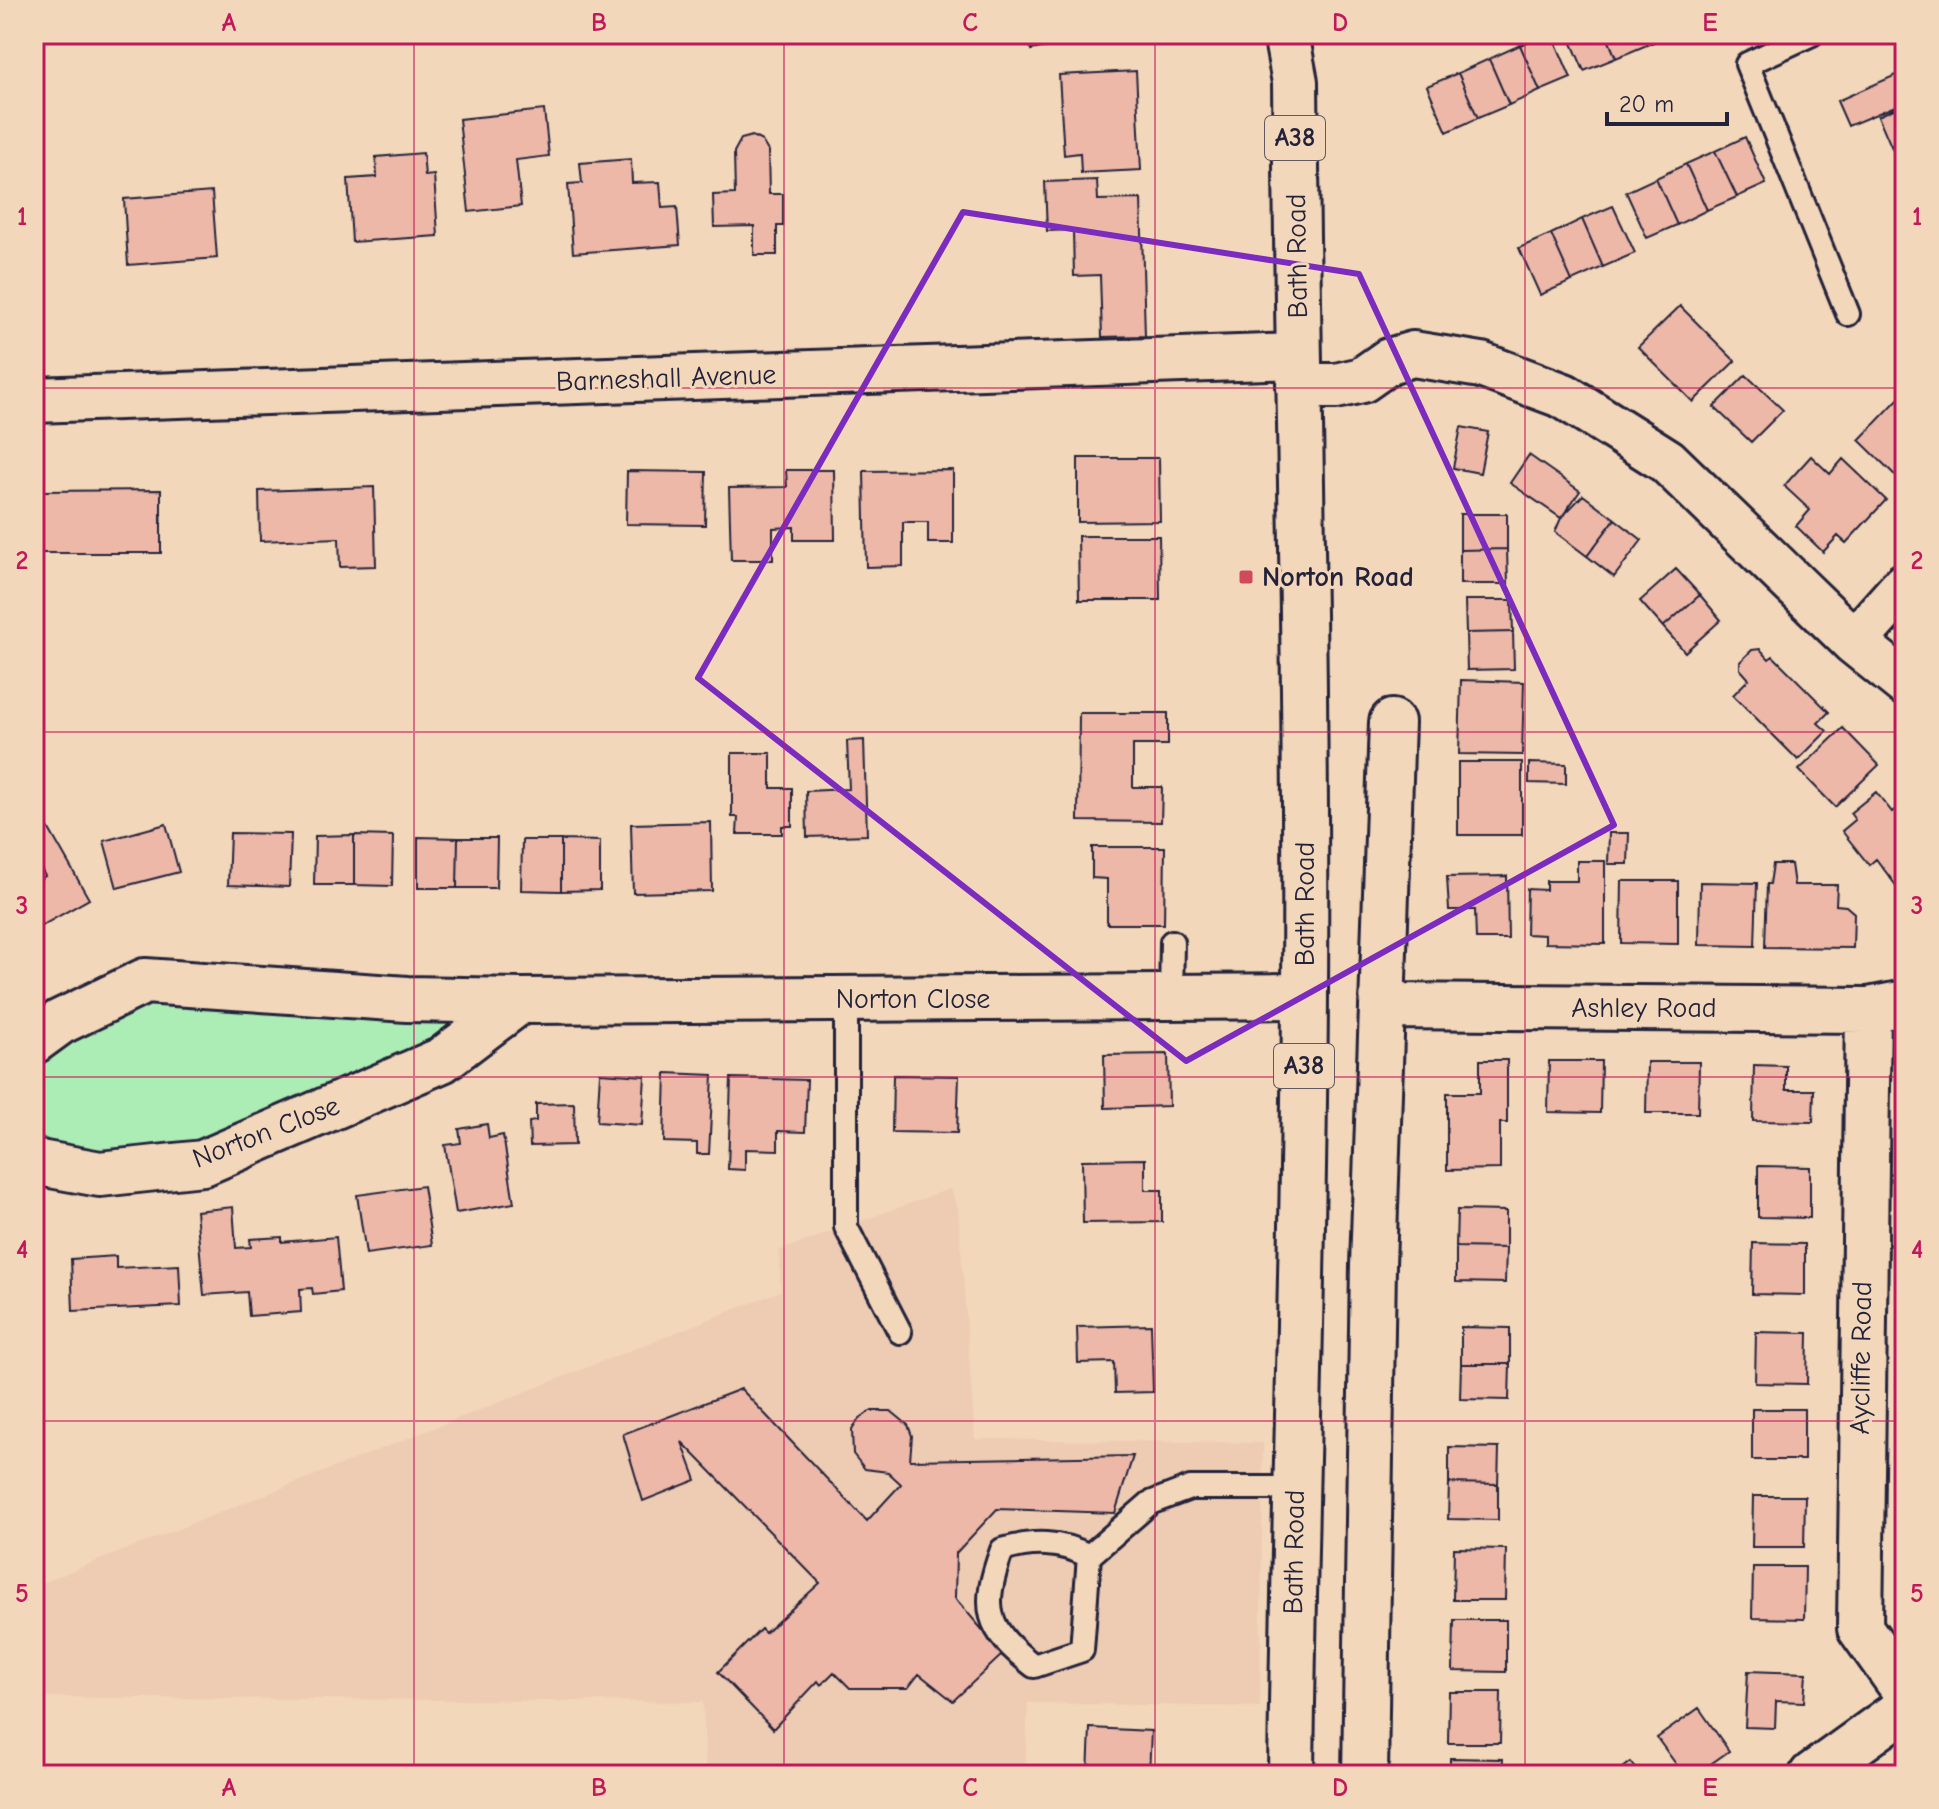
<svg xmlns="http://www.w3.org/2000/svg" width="1939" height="1809" viewBox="0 0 1939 1809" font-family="'Comic Neue',sans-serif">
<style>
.built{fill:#eecbb3}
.green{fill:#acecb5;stroke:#678778;stroke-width:2}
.building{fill:#eeb8a9;stroke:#22223b;stroke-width:2}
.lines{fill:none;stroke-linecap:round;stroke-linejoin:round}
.service-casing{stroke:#22223b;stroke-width:28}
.minor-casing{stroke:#22223b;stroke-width:50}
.primary-casing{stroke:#22223b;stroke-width:50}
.service{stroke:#f3d7ba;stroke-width:22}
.minor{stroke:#f3d7ba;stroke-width:44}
.primary{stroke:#f3d7ba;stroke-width:44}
.marked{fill:none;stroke:#7b2cbf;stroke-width:6;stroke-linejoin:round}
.grid{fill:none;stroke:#c2185b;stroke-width:2;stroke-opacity:0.55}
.poi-dot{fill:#d1495b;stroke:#f3d7ba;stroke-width:3}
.labels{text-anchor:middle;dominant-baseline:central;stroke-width:6;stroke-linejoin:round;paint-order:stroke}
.shield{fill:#f3d7ba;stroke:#615861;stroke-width:2}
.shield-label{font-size:26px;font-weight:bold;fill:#22223b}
.street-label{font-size:28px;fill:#22223b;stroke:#f3d7ba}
.poi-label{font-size:28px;font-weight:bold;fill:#22223b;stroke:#f3d7ba;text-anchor:start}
.neatline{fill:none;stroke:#c2185b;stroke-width:3}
.grid-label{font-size:26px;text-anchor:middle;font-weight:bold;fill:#c2185b}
</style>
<rect width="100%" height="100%" fill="#f3d7ba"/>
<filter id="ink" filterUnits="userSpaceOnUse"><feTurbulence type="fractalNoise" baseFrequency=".0125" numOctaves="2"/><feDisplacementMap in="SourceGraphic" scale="16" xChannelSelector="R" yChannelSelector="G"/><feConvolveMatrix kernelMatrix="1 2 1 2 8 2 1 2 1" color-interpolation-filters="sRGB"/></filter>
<g filter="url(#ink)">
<path class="built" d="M950 1189 958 1208 975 1439 1263 1443 1260 1707 1028 1703 1025 1775H706L703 1702 34 1697V1586L781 1291 779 1251Z"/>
<path class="green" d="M165 995 464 1013 413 1053 187 1148 72 1154 34 1132V1069L56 1044Z"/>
<path class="building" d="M1027 34H1112L1031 50Z
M1547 34H1552L1571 78 1540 91 1520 45Z
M1568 34H1606L1616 58 1584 71Z
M1606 34H1642L1647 45 1616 58Z
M1642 34H1672L1647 45Z
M1520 45 1540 91 1509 105 1489 59Z
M1489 59 1509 105 1478 118 1458 73Z
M1136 71 1141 170 1081 173 1080 153 1064 155 1059 75Z
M1905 71V102L1848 126 1837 101Z
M1458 73 1478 118 1447 132 1427 86Z
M1905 104V139L1891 146 1878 116Z
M544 110 549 156 516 160 521 206 469 212 459 119Z
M752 136 762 141 768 151 769 194H783V226H777V255H754V226L714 227 713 195 735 194 734 152 741 139Z
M1745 137 1766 184 1737 197 1715 151Z
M1905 139V174L1904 175 1891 146Z
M1715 151 1737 197 1707 210 1686 164Z
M423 153 425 176 434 175 438 236 352 242 348 179 377 177 376 157Z
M631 159 632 183 660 182 662 208 677 207 680 245 573 253 568 184 582 183 580 163Z
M1686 164 1707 210 1677 225 1656 178Z
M1656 178 1677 225 1647 238 1626 192Z
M1097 180 1098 200 1141 199 1145 336 1102 337 1100 275 1074 276 1073 230 1047 231 1045 182Z
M212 192 217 258 128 265 124 199Z
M1613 206 1635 253 1603 267 1582 219Z
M1582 219 1603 267 1572 281 1551 234Z
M1551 234 1572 281 1540 295 1519 248Z
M1680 306 1735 361 1693 402 1638 347Z
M1746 375 1783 410 1751 442 1714 407Z
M1901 396 1905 399V475L1900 480 1859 440Z
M1461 427 1488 432 1480 473 1453 468Z
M1529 455 1580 491 1561 518 1510 483Z
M1811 456 1830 474 1843 459 1886 500 1846 543 1838 536 1823 552 1796 526 1810 510 1784 486Z
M1078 458H1159L1160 521 1078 522Z
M786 470H834L835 540H794V527L773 528V560H731L729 488 787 487Z
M953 470V543H928V522H903V566L866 567 864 471Z
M627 471 706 472 705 525 626 524Z
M374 487 376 566 340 567 339 538 260 541 259 491Z
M161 490V553H41V491Z
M1583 495 1615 519 1587 556 1555 532 1561 518Z
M1460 514H1507V549L1460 550Z
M1615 519 1642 540 1614 577 1587 556Z
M1078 536H1159L1160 600H1079Z
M1507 549 1508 584H1460V550Z
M1676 569 1700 595 1663 627 1640 601Z
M1700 595 1721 620 1685 652 1663 627Z
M1465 600H1512L1513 632 1466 633Z
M1513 632 1514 669 1467 670 1466 633Z
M1760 649 1769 659 1773 656 1829 712 1818 723 1827 731 1798 760 1733 695 1749 679 1740 669V662L1752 650Z
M1461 680 1524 682 1522 755 1459 754Z
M1079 713H1168V745H1133V787H1162L1161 822 1078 821Z
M1843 728 1879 765 1835 807 1799 770Z
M864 740 867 835 807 837 806 791 849 789 847 741Z
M732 753H771V788H792V826H782V834H737L738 817H732Z
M1458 762H1522V835H1458Z
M1529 763 1566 764V784L1529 783Z
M1876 792 1892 812 1897 808 1905 819V889L1901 892 1876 859 1869 865 1842 831 1855 820 1850 813Z
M37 808 89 899 34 930V882L45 876 34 856V810Z
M711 822 712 891 633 893 631 824Z
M166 824 179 872 117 888 104 841Z
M230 833 291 834 289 887 228 885Z
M1609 833H1629L1628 864H1608Z
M354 835 393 836 392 886 354 885Z
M354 835V885H314L315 836Z
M418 837 458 838 457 888H418Z
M458 838H497L496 888H457Z
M522 840H561V891L521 890Z
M561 840 600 841V890L561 891Z
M1092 847H1165L1164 924H1107V879L1092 878Z
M1577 861H1605V944L1545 943V935L1526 934 1527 889 1546 890V881H1577Z
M1773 864H1791L1794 885H1837L1836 905 1846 906 1854 913 1853 948 1765 947 1767 884H1770Z
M1507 876 1508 939H1476L1475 910H1449L1447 877Z
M1622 881H1678V944L1621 943Z
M1700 882 1757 883 1755 946 1699 945Z
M1168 1054 1169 1106 1105 1108 1104 1055Z
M1480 1060H1507V1123H1500V1169L1447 1170V1093H1480Z
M1549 1061H1601L1600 1113 1548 1112Z
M1647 1062H1699L1698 1113H1646Z
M1754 1065 1786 1066V1090H1814L1813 1122 1753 1121Z
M600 1073 645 1076 642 1125 597 1122Z
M666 1073 713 1075 709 1154H697V1143L664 1142Z
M893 1075 959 1076 957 1133 892 1132Z
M731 1078 807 1080 805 1132 778 1131V1150L745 1149V1170L728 1169Z
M574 1103 575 1145 530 1146 529 1122 536 1121V1104Z
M487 1124 489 1138 503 1135 514 1203 456 1213 445 1145 461 1143 459 1129Z
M1145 1159V1190H1162V1222L1083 1223 1082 1160Z
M1758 1166 1810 1167V1218L1758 1217Z
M423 1186 432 1245 366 1254 357 1195Z
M233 1207 236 1248 251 1247 250 1239 282 1237V1242L336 1237 341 1291 313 1294 312 1288 300 1289 301 1312 249 1316 247 1292 204 1295 196 1211Z
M1457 1210 1506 1211V1248L1456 1247Z
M1753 1243 1805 1244V1295L1752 1294Z
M1456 1247 1506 1248 1505 1283 1456 1282Z
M116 1256V1268L179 1265 181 1306 73 1311 71 1259Z
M1151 1325 1153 1392 1115 1393 1114 1362 1078 1363 1077 1327Z
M1461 1327 1510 1328V1364H1461Z
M1756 1332 1808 1333 1807 1384 1755 1383Z
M1461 1364H1510L1509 1400 1460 1399Z
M741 1389 867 1521 901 1484 888 1472 865 1469 853 1454 852 1430 859 1419 870 1411H891L908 1425 912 1436 910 1460 1133 1456 1115 1513 997 1509 956 1553 955 1598 1003 1654 953 1701 919 1674 908 1688H850L834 1672 821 1685 818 1681 773 1729 718 1672 761 1629 765 1633 820 1583 682 1442 696 1480 643 1501 623 1434Z
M1752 1409H1804V1460H1752Z
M1449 1447 1499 1448 1498 1484 1449 1483Z
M1449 1483 1498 1484V1520L1448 1519Z
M1753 1496H1805L1804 1547H1752Z
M1454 1548 1506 1549 1505 1600H1453Z
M1753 1567H1805L1804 1619 1752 1618Z
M1454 1620H1506V1672L1453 1671Z
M1748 1671 1806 1673 1804 1702 1776 1701 1775 1728 1745 1727Z
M1449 1692H1501L1500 1743H1448Z
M1699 1708 1729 1751 1695 1775H1684L1657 1738Z
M1090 1728 1151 1731 1149 1775H1088Z
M1450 1758 1503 1759 1502 1775H1450Z
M1631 1762 1641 1775H1614Z"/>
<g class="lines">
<defs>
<path id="service" d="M1812 34 1747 64 1848 314
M1171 997 1172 942
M846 999V1227L900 1332
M1089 1556C1060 1541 1033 1541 1002 1550 981 1608 985 1629 1034 1666L1082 1650 1089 1556 1150 1503 1190 1488H1295"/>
<path id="minor" d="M1299 386H1336L1362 380 1389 361 1413 354 1481 365 1564 396 1667 461 1854 642 1905 683
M34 400 1298 356
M1854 642 1905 585
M1383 1006 1868 1010 1905 1003
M1868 1010 1860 1628 1905 1691
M34 1041 60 1022 145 981 407 999 520 1001 1305 996
M34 1162 100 1174 203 1163 442 1060 520 1001
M1365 1775 1373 1265 1392 722
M1812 1775 1905 1708"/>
<path id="primary" d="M1286 34 1295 82C1298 385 1307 689 1305 992 1304 1253 1294 1514 1291 1775"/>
</defs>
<use href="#service" class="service-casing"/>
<use href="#minor" class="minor-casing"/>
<use href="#primary" class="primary-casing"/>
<use href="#service" class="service"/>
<use href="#minor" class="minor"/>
<use href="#primary" class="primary"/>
</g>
</g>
<path class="marked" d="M963 212 1359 274 1614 825 1186 1061 698 678Z"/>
<path class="grid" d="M414 34V1775M784 34V1775M1155 34V1775M1525 34V1775M34 388H1905M34 732H1905M34 1077H1905M34 1421H1905"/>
<rect class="poi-dot" x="1238" y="569" width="16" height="16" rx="4"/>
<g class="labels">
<g class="shield">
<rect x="1265" y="116" width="60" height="44" rx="6"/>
<rect x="1274" y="1044" width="60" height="44" rx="6"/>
</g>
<g class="shield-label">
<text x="1295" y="138">A38</text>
<text x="1304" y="1066">A38</text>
</g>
<g class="street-label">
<text transform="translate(1297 256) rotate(-91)">Bath Road</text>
<text transform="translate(666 378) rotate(-2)">Barneshall Avenue</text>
<text transform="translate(1305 904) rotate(-90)">Bath Road</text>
<text x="913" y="999">Norton Close</text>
<text x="1644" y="1008">Ashley Road</text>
<text transform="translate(266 1132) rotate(-21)">Norton Close</text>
<text transform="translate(1861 1358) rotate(-89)">Aycliffe Road</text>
<text transform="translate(1294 1552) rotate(-89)">Bath Road</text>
</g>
<g class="poi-label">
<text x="1262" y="577">Norton Road</text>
</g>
</g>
<rect width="1939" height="1809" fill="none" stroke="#f3d7ba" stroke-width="88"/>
<path d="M1607 112v12h120v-12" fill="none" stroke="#22223b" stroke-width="4"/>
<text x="1619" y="112" font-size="24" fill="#22223b" stroke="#f3d7ba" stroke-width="6" paint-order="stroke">20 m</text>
<rect x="44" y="44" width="1851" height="1721" class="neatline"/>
<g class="grid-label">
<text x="229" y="31">A</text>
<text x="599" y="31">B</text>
<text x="970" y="31">C</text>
<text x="1340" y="31">D</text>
<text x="1710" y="31">E</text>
<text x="22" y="225">1</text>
<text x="1917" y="225">1</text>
<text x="22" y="569">2</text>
<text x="1917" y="569">2</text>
<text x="22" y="914">3</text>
<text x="1917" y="914">3</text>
<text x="22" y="1258">4</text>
<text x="1917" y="1258">4</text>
<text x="22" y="1602">5</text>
<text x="1917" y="1602">5</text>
<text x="229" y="1796">A</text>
<text x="599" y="1796">B</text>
<text x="970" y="1796">C</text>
<text x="1340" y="1796">D</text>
<text x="1710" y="1796">E</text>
</g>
</svg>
